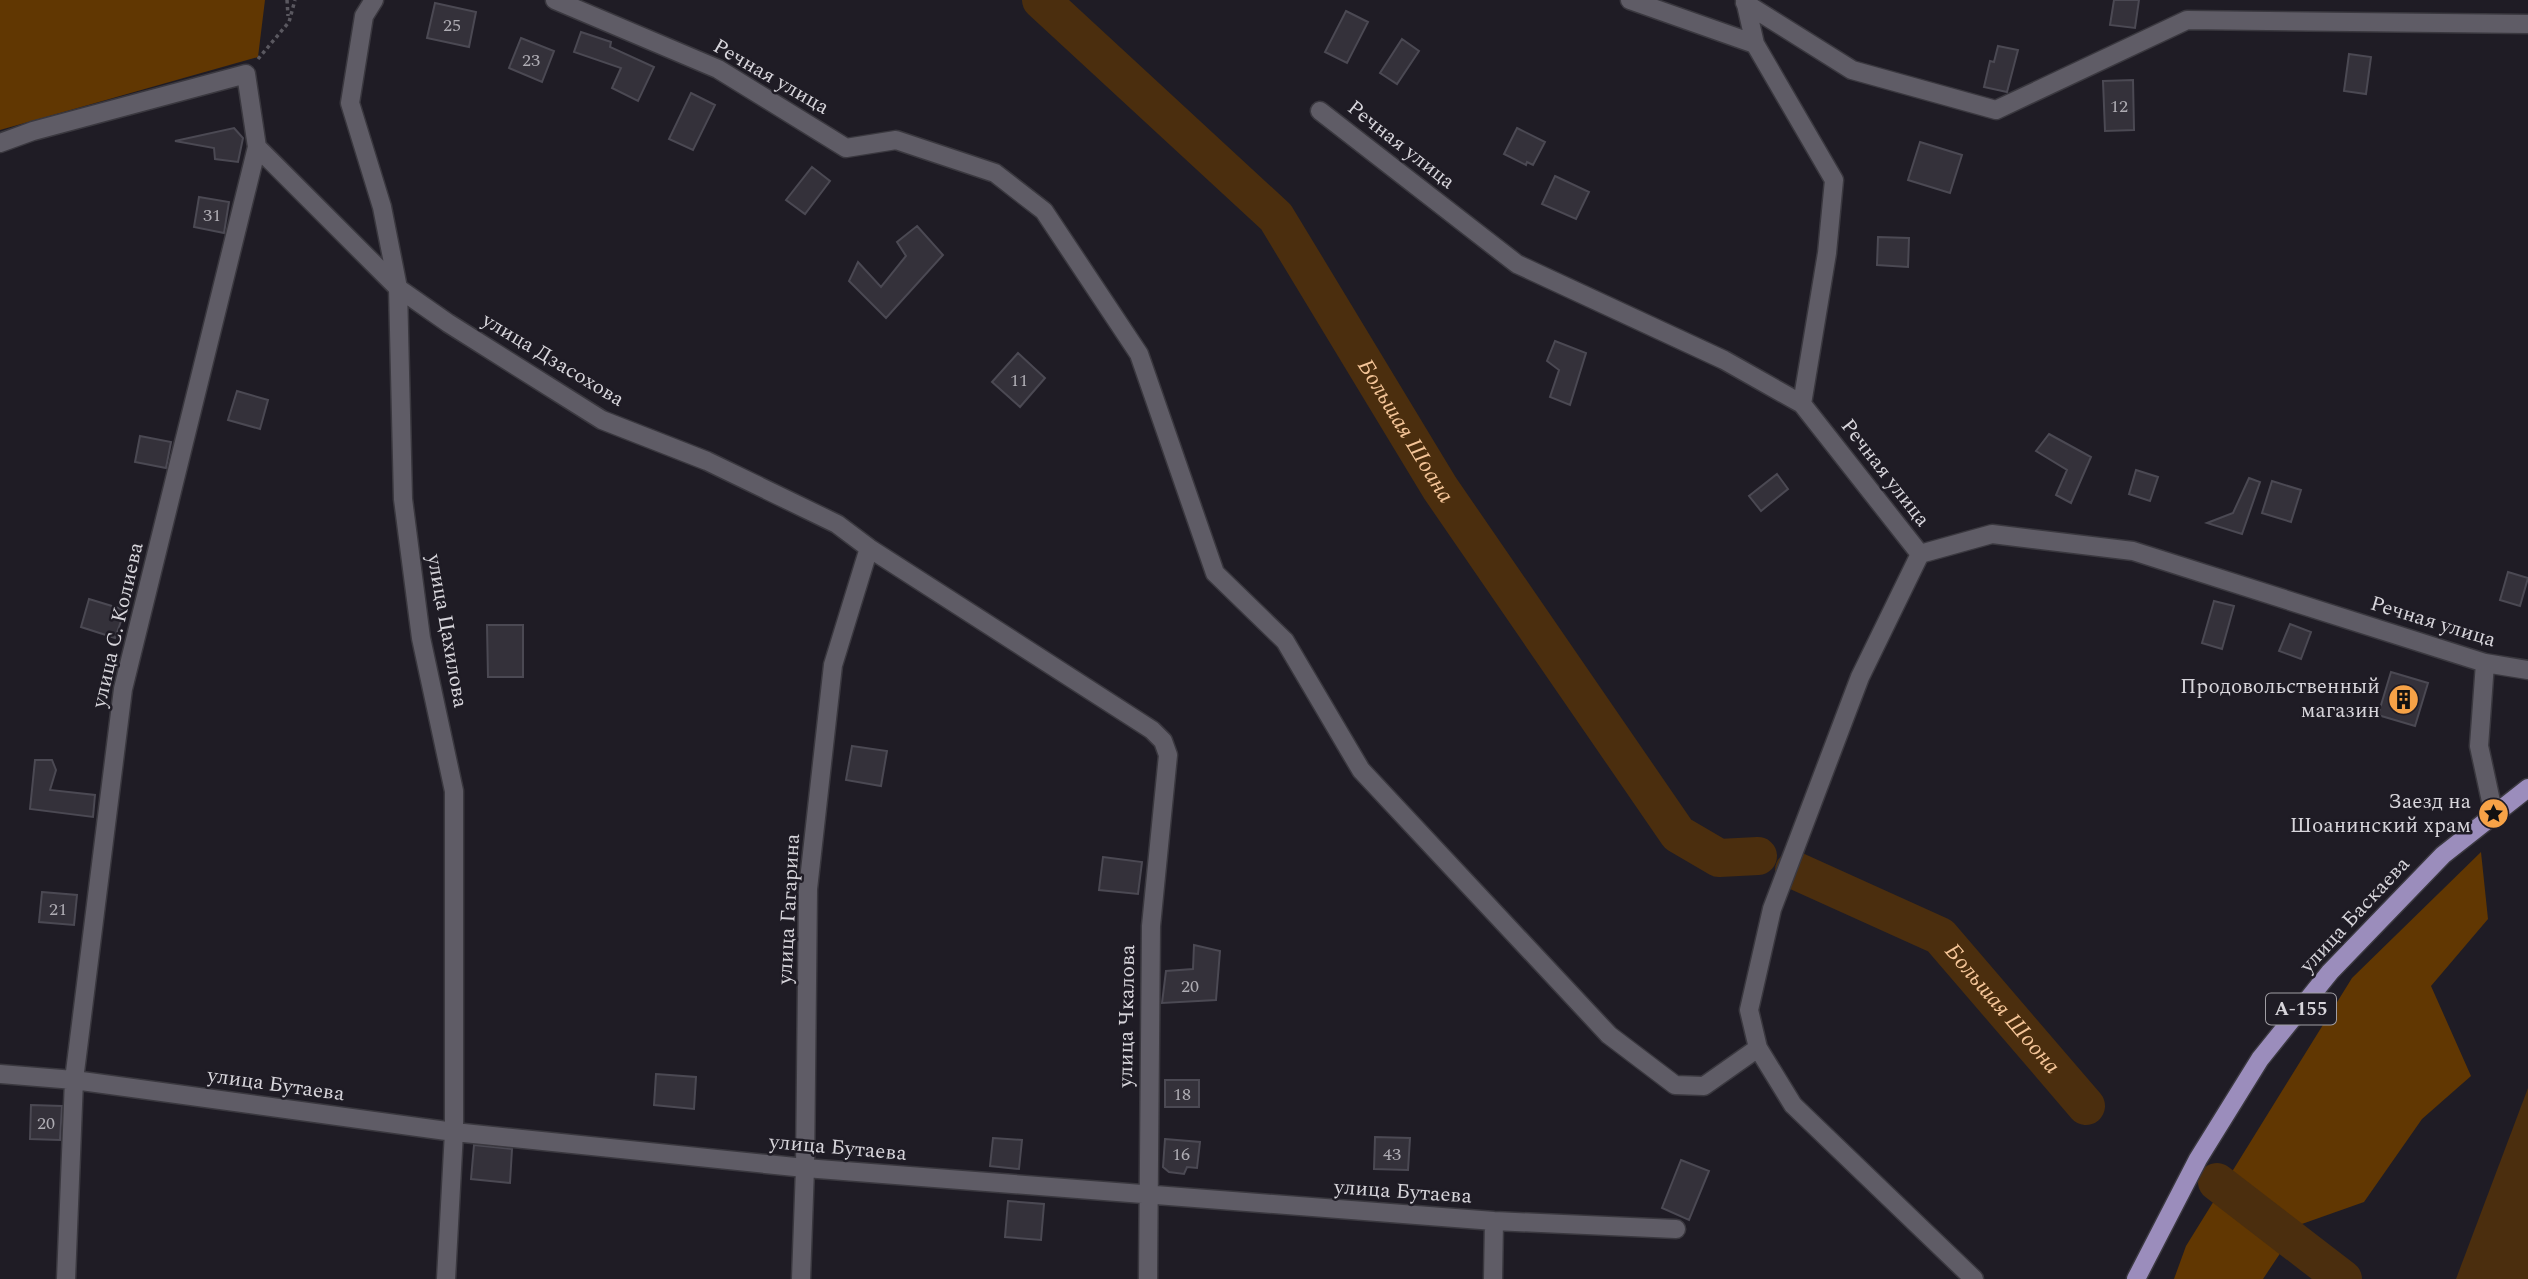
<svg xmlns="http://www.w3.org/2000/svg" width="2528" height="1279" viewBox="0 0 2528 1279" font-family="Spectral,serif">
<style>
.green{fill:#613702}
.water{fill:#4b2e0e}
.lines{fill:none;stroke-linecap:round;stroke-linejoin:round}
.river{stroke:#4b2e0e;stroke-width:38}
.building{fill:#34313a;stroke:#4b4953;stroke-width:2}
.minor-casing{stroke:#3a383f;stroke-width:21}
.major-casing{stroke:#3a383f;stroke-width:21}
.path{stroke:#5a5860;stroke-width:3.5;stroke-dasharray:3.5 3.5;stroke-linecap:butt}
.minor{stroke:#5f5c66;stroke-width:18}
.major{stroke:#9b8dbc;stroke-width:18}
.labels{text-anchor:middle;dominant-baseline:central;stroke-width:5;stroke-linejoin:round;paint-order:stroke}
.number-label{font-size:18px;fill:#aeacb3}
.shield{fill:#1f1c25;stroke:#a09ea4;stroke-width:2}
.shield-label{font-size:19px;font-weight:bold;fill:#d7d5db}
.street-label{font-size:21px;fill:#d7d5db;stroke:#1f1c25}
.poi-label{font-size:21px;fill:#d7d5db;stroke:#1f1c25;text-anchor:end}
.water-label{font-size:23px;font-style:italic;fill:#f5c598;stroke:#1f1c25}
</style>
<rect width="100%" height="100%" fill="#1f1c25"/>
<path class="green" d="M0 0H265L258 57 0 130Z
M2481 852 2488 919 2431 986 2471 1076 2422 1119 2364 1202 2299 1225 2263 1279H2174L2186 1246 2352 978Z"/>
<path class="water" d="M2528 1088V1279H2456Z"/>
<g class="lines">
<g class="river">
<path id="s1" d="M1041 0 1276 217 1440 488 1678 834 1719 858 1758 856"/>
<path id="s2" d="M1794 870 1940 936 2086 1106"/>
<path d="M2217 1182 2343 1279"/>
</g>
</g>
<path class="building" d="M2114 0H2139L2135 28 2110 25Z
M435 3 476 12 469 47 427 38Z
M1346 11 1368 22 1347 63 1325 52Z
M581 32 611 42 610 47 654 67 638 101 612 88 621 68 574 52Z
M521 38 554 51 542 82 509 68Z
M1402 39 1419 51 1397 84 1380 73Z
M1998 46 2018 50 2007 92 1984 87 1990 61 1994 62Z
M2349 54 2371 57 2366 94 2344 91Z
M2133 80 2134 130 2105 131 2103 81Z
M691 93 715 105 693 150 669 139Z
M234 128 243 138 238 162 215 159 214 148 175 141Z
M1517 128 1545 142 1533 165 1527 162 1526 165 1504 154Z
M1920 142 1962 155 1950 193 1908 180Z
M812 167 830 181 805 214 786 200Z
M1555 176 1589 192 1576 219 1542 204Z
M199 197 229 202 224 233 194 227Z
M917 226 943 255 886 318 849 281 858 262 881 287 906 256 897 242Z
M1878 237 1909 238 1908 267 1877 265Z
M1555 341 1586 353 1570 405 1550 397 1559 370 1547 361Z
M1018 353 1045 378 1020 407 992 382Z
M237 391 268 400 260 429 228 420Z
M2049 434 2091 457 2071 503 2056 495 2067 470 2036 451Z
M140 436 171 442 166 468 135 462Z
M2136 470 2158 477 2150 501 2129 494Z
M1777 474 1788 489 1761 511 1749 496Z
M2249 478 2260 482 2242 534 2207 523 2233 513Z
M2272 481 2301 490 2291 522 2262 513Z
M2508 572 2528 578 2520 606 2500 600Z
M89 599 125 610 115 638 81 627Z
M2214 601 2234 606 2222 649 2202 643Z
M2290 624 2311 632 2301 659 2279 651Z
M487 625H523V677H488Z
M2391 672 2428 683 2415 726 2378 715Z
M852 746 887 751 881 786 846 780Z
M35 760H52L56 770 50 790 95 795 93 817 30 809Z
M1103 857 1142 862 1138 894 1099 890Z
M42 892 77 895 74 925 39 922Z
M1194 945 1220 951 1216 1000 1162 1003 1166 971 1193 969Z
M656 1074 696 1077 694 1109 654 1105Z
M1165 1080H1199V1107H1165Z
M31 1105 62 1106 60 1140 30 1139Z
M1375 1137 1410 1138 1408 1170 1374 1169Z
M993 1138 1022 1140 1019 1169 990 1166Z
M1165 1139 1200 1142 1197 1168 1187 1167 1184 1174 1169 1172 1163 1167Z
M474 1145 512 1149 510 1183 471 1179Z
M1681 1160 1709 1171 1689 1220 1662 1208Z
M1008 1201 1044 1204 1041 1240 1005 1237Z"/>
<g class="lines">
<defs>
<path id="minor" d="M374 0 364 16 350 103 382 207 398 288 403 499 421 638 454 791V1132L446 1279
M555 0 718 69 846 148 896 140 995 173 1044 211 1139 354 1215 573 1285 641 1361 770 1609 1035 1675 1085 1704 1086 1758 1048
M1630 0 1755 44
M1745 0 1755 44 1834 180 1827 253 1802 404
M1745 3 1852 70 1996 110 2187 20 2528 24
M1320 111 1517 264 1724 360 1802 404 1920 554 1992 534 2133 551 2485 663 2528 670
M0 143 33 131 246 74 257 147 123 689 74 1080 66 1279
M257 147 398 288 448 323 602 420 707 461 837 524 869 548 1152 730 1163 741 1168 755 1151 926 1148 1279
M1920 554 1860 677 1772 909 1749 1010 1758 1048 1793 1105 1974 1279
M2485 663 2479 746 2494 815
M0 1074 74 1080 454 1132 805 1168 1494 1221 1676 1229
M801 1279 805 1168 808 889 833 665 869 548
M1493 1279 1494 1221"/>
<path id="major" d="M2136 1279 2198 1159 2260 1059 2330 972 2443 855 2528 788"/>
</defs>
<use href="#minor" class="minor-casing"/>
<use href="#major" class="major-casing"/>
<path class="path" d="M287 0 288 16
M258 59 289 22 295 0"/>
<use href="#minor" class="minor"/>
<use href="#major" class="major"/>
</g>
<defs>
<symbol id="building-disc" viewBox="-11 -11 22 22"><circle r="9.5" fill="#f6a247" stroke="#1f1c25"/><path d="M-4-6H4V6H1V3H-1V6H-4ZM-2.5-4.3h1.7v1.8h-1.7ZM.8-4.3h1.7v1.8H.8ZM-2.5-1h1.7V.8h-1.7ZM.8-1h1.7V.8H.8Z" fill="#111"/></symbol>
<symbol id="sight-disc" viewBox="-11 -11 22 22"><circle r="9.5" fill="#f6a247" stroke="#1f1c25"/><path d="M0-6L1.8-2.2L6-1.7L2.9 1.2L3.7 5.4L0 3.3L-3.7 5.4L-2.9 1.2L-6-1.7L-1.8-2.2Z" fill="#111"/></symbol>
</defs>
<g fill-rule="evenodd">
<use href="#building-disc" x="2386" y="682" width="35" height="35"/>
<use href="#sight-disc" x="2476" y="796" width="35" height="35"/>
</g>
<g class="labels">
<g class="number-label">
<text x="452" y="25">25</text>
<text x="531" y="60">23</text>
<text x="2119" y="106">12</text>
<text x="212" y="215">31</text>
<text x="1019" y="380">11</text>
<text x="58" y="909">21</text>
<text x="1190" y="986">20</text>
<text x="1182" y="1094">18</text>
<text x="46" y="1123">20</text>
<text x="1181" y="1154">16</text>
<text x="1392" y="1154">43</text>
</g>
<rect class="shield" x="2266" y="993.5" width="70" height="31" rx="5"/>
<g class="shield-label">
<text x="2301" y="1009">А-155</text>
</g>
<g class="street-label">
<text transform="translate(771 77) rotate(30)">Речная улица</text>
<text transform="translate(1401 145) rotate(38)">Речная улица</text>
<text transform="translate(553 360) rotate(31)">улица Дзасохова</text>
<text transform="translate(1885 473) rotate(52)">Речная улица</text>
<text transform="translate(2433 622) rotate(17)">Речная улица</text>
<text transform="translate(118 625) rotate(-77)">улица С. Колиева</text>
<text transform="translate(447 631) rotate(80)">улица Цахилова</text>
<text transform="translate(789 909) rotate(-87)">улица Гагарина</text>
<text transform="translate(2355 915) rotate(-47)">улица Баскаева</text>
<text transform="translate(1127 1016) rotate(-89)">улица Чкалова</text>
<text transform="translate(276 1085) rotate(8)">улица Бутаева</text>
<text transform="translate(838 1148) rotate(5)">улица Бутаева</text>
<text transform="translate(1403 1192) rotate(4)">улица Бутаева</text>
</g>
<g class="poi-label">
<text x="2380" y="687">Продовольственный<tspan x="2380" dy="24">магазин</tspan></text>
<text x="2471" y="802">Заезд на<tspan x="2471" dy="24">Шоанинский храм</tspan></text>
</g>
<g class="water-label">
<text stroke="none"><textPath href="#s1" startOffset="570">Большая Шоана</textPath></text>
<text stroke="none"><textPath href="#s2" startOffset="256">Большая Шоона</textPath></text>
</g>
</g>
</svg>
